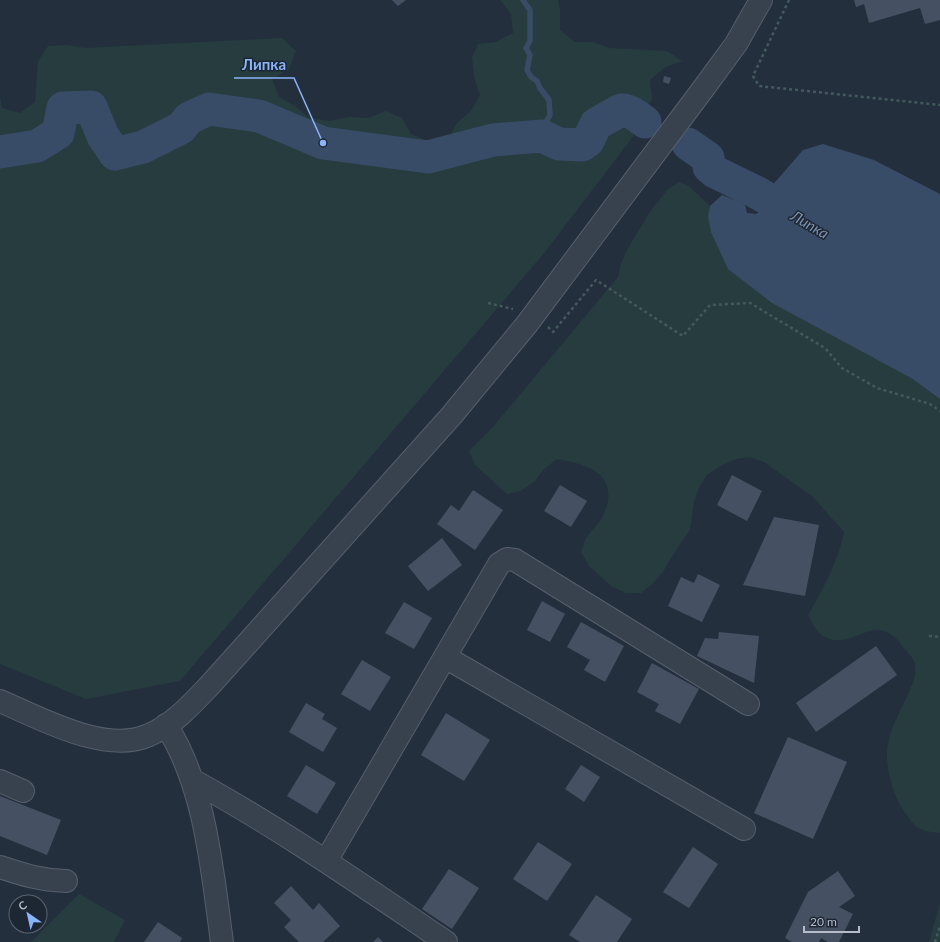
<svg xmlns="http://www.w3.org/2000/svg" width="940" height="942" viewBox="0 0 940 942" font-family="Lato,sans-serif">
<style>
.green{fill:#263c3f}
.water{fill:#394c67}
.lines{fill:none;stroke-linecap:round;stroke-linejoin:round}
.stream{stroke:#394c67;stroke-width:5.5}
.river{stroke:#394c67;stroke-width:33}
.building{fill:#455162}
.minor-casing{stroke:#565f6c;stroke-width:24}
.path{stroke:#44595c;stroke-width:2.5;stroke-dasharray:3 3;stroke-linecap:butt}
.minor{stroke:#38414e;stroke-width:22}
.labels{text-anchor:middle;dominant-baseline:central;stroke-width:3;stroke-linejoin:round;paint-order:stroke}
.water-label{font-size:15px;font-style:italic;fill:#7c92b1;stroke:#1d2633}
.leader{fill:none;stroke:#8ab4f8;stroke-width:1.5}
.callout-dot{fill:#8ab4f8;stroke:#1d2633;stroke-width:1.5}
.callout-label{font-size:15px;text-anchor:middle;font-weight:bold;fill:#8ab4f8;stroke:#1d2633;stroke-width:3;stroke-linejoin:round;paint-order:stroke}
</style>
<rect width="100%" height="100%" fill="#242f3e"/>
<path class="green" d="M500 0H558L560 10V30L575 42H593L610 48 667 51 682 61 664 68 650 80 652 99 632 138 545 252 180 681 86 699 0 664V97L2 108 20 113 35 102 38 61 48 46 67 45 85 48 282 38 296 51 289 69 272 79 279 97 295 106 310 118 330 121 349 117 368 118 386 111 402 118 411 134 428 141 448 139 457 123 471 111 480 95 474 77 472 57 478 44 496 42 513 33 511 14Z
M679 182 689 186 710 206 708 216 911 378 940 399V833C916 831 915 827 902 808 892 793 884 762 888 744 891 728 899 713 906 699 911 687 917 677 915 664 914 658 907 652 903 647 876 608 856 650 827 638 818 635 812 623 808 615 823 589 838 562 844 532L813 497 764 462 750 457 736 459 720 466 707 475 699 487 694 502 690 530 671 558 663 572 652 584 641 593H626L611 586 589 566 581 552C583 548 584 544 585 540 589 533 597 526 602 518 613 498 611 476 587 467 578 463 567 461 557 459L544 469 534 482 521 491 507 494 475 465 469 451 493 427 618 277 621 263 627 250 649 213 668 189Z
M79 894 125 920 114 942H31Z
M940 903V942H929Z"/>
<path class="water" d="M823 144 874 160 940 194V399L911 378 772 303 728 269 711 232 708 216 710 206 722 195 745 204 747 213 756 214 765 208 755 198 756 192 763 188H770L803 150Z"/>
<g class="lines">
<path class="stream" d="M523 0 530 10V41L526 48 530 55 527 70 531 77 537 81 540 88 549 100 550 115 542 129V136"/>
<path class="river" d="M688 144 708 158 709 167 715 172 756 192 795 215
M0 152 37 146 58 133 63 108 91 107 103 136 115 154 143 147 181 128 189 118 209 109 259 116 323 143 428 157 493 140 542 136 559 144 582 145 588 141 596 124 621 110C629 109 638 117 645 122"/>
</g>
<path class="building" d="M392 0H406L398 6Z
M854 0H940V20L925 24 920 8 869 23 864 4 856 7Z
M664 76 671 78 669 84 663 82Z
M732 475 762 491 747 521 717 505Z
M560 485 587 501 571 527 544 511Z
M473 490 503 510 475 550 437 524 451 505 459 511Z
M774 517 819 525 805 596 743 585Z
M442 538 462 565 428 591 408 566Z
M698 574 720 585 702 622 668 606 681 577 694 583Z
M542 601 565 614 550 642 527 630Z
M404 602 432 618 414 649 385 633Z
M581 622 624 646 605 682 584 670 590 660 567 647Z
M719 632 759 636 754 683 697 656 705 638 718 639Z
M876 646 897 675 816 732 796 703Z
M362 660 391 677 370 711 341 694Z
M652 663 699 689 680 724 655 711 659 704 637 692Z
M306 703 325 714 322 719 337 728 323 752 289 732Z
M446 713 490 740 464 781 421 755Z
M788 737 847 762 813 839 754 813Z
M306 765 336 783 317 814 287 796Z
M581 765 600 777 584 802 565 789Z
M0 796 61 820 47 855 0 836Z
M538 842 572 864 547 901 513 879Z
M693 847 718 864 689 908 663 892Z
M449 869 479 888 452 929 422 909Z
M838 871 855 896 839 907 853 914 839 942H828L821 938 819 942H792L785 938 808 892Z
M291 886 313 910 319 903 340 926 323 942H299L284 927 291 920 274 903Z
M596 895 632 919 617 942H580L569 935Z
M158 922 182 938 180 942H144Z
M378 937 383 942H373Z"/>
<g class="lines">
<defs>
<path id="minor" d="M445 657 744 829
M0 701C40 718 106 755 149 735 173 725 192 704 210 685L452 415 527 324 703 89 736 44 761 0
M166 725C206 788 212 870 222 942
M192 780C280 828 363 886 446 942
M0 781 23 791
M326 861 499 564 507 559 515 560 748 704
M0 867C24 875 40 880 66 881"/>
</defs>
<use href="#minor" class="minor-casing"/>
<path class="path" d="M789 0 753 76 759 86 940 105
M488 303 513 309
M548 327 553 332 596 280 683 336 710 305 750 303 825 348 842 368 877 388 930 404 940 411
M929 636 940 637
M935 942 940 926"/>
<use href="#minor" class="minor"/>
</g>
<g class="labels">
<g class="water-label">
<text transform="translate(810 224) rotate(30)">Липка</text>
</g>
</g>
<path class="leader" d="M323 143L294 78H234"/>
<circle class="callout-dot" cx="323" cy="143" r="4"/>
<g class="callout-label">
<text x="264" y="70">Липка</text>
</g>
<g transform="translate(28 914) rotate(326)"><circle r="19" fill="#1d2633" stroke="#59626f"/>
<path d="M0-3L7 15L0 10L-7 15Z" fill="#8ab4f8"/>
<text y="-6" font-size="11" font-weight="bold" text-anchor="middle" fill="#b4bcc9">С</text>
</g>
<path d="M804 926v6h55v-6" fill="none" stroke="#b4bcc9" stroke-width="2"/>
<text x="810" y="926" font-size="12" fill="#b4bcc9" stroke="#1d2633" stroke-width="3" paint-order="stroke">20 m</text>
</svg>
